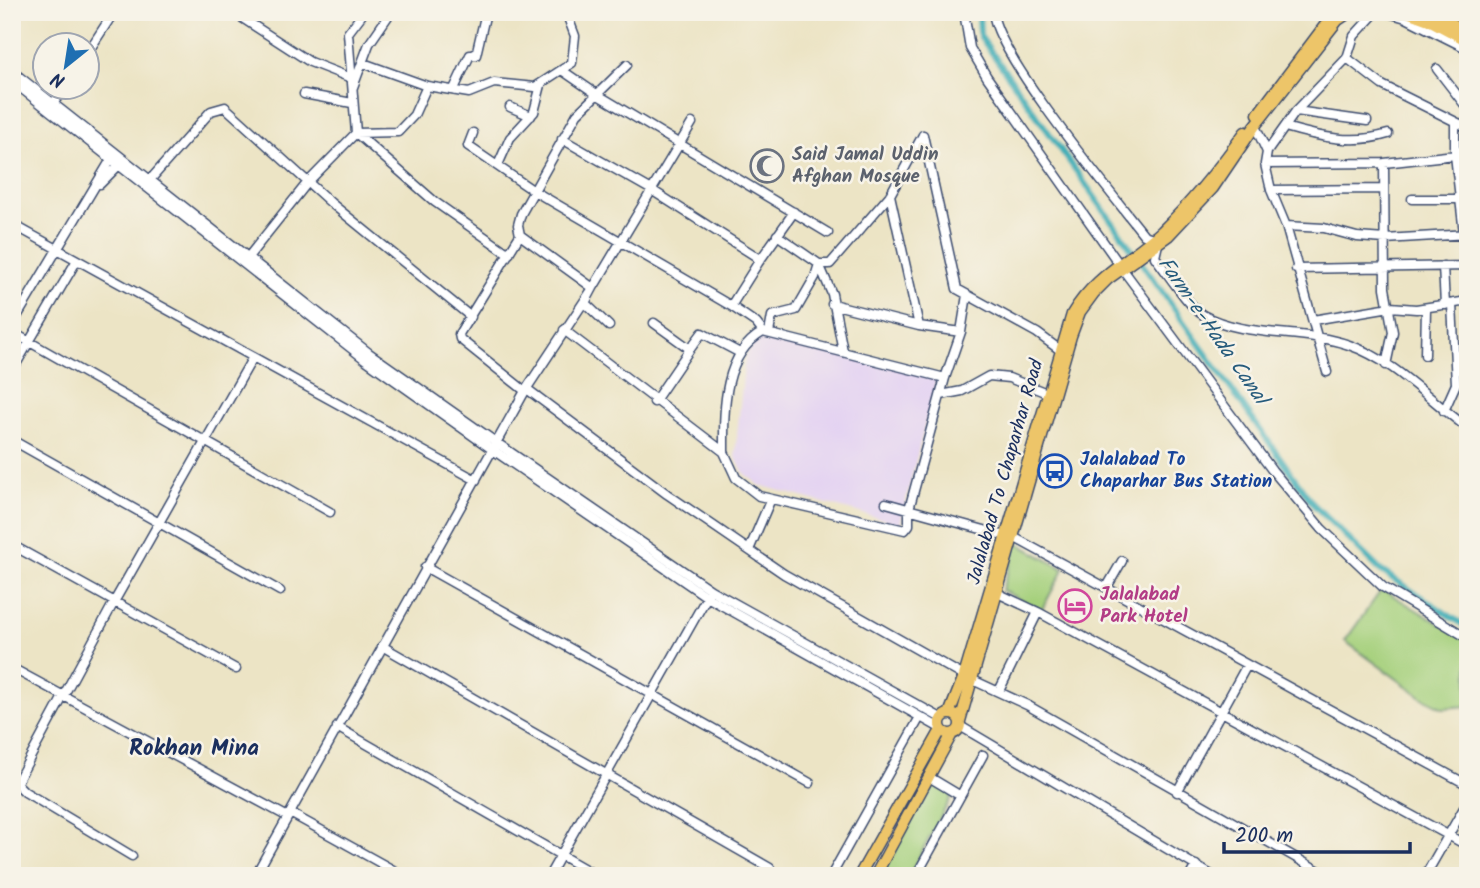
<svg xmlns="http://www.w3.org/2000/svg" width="1480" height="888" viewBox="0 0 1480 888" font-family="Kalam,sans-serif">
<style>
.built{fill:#e4d3f2}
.green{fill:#a5d07c;stroke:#60806d;stroke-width:2}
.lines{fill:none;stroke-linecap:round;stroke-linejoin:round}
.stream{stroke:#3aacb5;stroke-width:2}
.canal{stroke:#3aacb5;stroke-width:6}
.minor-casing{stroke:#3a4a6d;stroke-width:11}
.major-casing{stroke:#3a4a6d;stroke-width:13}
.minor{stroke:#fff;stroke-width:8}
.major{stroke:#edc569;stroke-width:10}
.labels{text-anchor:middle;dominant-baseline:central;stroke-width:5;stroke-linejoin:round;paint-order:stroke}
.worship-label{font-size:19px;font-weight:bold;fill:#5b616d;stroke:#f7f3e8;text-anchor:start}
.transit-label{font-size:19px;font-weight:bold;fill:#164399;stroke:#f7f3e8;text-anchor:start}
.street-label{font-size:19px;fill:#1b2f5e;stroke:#f7f3e8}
.hotel-label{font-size:19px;font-weight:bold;fill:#b23c85;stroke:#f7f3e8;text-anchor:start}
.water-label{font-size:21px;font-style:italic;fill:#265b7c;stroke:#f7f3e8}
.quarter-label{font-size:23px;font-weight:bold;fill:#1b2f5e;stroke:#f7f3e8}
</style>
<rect width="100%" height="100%" fill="#f7f3e8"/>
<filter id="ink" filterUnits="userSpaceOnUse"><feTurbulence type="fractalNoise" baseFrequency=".0143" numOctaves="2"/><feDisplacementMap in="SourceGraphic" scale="14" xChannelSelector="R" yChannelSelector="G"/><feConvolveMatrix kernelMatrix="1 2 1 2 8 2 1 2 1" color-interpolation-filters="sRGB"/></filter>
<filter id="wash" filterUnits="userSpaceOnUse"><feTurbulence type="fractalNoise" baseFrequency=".00686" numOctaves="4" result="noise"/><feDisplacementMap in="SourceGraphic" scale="28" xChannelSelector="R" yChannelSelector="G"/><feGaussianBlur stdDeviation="1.57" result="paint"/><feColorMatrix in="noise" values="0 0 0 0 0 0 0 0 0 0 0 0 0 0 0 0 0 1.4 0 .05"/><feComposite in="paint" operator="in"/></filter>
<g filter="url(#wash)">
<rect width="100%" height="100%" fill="#ece4c5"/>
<path class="built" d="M769 338 937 376 900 524 759 485 743 472 735 456 745 356 757 339Z"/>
<path class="green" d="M1017 543 1064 569 1041 611 1002 590Z
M1382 589 1468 641V706L1443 708 1423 698 1345 641Z
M933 782 953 794 909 876H880Z"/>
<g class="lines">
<path class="stream" d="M1180 12 1201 15 1210 12"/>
<path class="canal" d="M979 12 980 36 1313 504 1380 570 1468 628"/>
</g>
</g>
<g filter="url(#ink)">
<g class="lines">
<defs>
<path id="minor" d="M233 12 310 62 351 78
M964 12 970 48 987 77 1124 271 1272 470 1322 529 1383 587 1468 638
M993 12C996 55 1112 194 1144 235L1153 238 1158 244 1155 257C1166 271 1189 307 1203 315 1244 338 1304 329 1349 345 1394 360 1430 401 1468 428
M1385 12 1406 18 1468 49
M88 52 114 12
M1347 58 1382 85 1468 128
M363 63 427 86
M1437 69 1468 109
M12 71 369 353 497 443 711 590 941 718
M563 71 598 95 828 233
M12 81 366 360 493 450 707 597 940 728
M353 87 369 44 391 12
M454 89 470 55H476L486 12
M304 94 352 103
M51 107 64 88
M510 107 531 116
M1296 111 1367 121
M1455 124V155L1468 268
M1255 126 1267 152 1265 164 1271 190 1286 226 1327 372
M1285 127C1319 137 1353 145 1388 134
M356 133 398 132 414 115 427 86 469 93 494 83 535 87 572 63 575 36 566 12
M356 133 435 202 509 254
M473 133 468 146 534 191 731 306 756 323 763 332 945 378 909 509V525L905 530 759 496 736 478 724 452
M923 135 957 289 1037 333 1060 350
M562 139 650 189 757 257 758 263 731 306
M1267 152 1296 111 1347 58 1354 36 1376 12
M1384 163 1385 288 1393 332 1386 365
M1265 164 1384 163 1455 155 1468 146
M498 165 510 138 534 112 541 85
M150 180 211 111 225 107 331 203 471 317
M100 184 121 163
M1271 190 1384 189
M890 195 919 326 961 332
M1412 199H1465
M12 224 476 480
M1286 226 1324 228 1357 237 1385 239 1468 234
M520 235 593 288 585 303 609 326
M777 235 819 264 832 294 843 351
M245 261 308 182 356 133 348 33 364 12
M758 263 794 212
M1443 266 1445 305
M1296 269 1468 266
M832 304 919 326
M1313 320 1390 307 1416 309 1468 301
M654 323 690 349 702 333 740 353
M12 325 113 156
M564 330 724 452C724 411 722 355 763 332
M12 332 330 512
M769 333 772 316 796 310 815 277 819 264H830L890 195 923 135
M1425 355 1426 308
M12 371 77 260
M945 378 961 332 967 295
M527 389 667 494 784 574 964 676 1027 705 1328 876
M525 391 593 288 692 123
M941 395 962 391 989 376 1009 378 1047 393
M654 402 690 349
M1444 411 1456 384 1452 304
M12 440 280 591
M886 503 1017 539 1468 785
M12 545 236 669
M749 550 770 501
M425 567 810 783
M1107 587 1122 561
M993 591 1038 612 1468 846
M382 646 770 868
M12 668 288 817
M999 691 1038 612
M960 726 1213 876
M337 727 597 876
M929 777 959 795
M14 781 25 792 132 856
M17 782 114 602 252 359
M1177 792 1247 665
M290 813 404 876
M255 876 525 391 460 339 459 334 520 235 518 225 521 214 577 114 627 65
M549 876 708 595
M831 876 920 717
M916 876 983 755
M1190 876 1196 865
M1425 876 1468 801"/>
<path id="major" d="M1407 12 1429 20 1468 41
M1431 12 1468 32
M1258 114 1335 12
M940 724a10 10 0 1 1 20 0a10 10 0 1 1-20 0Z
M949 714 964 676 1072 314C1094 276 1130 260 1162 231 1193 201 1220 167 1245 132
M960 721 1071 336 1080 312 1094 293 1108 279 1168 236 1213 188 1255 126 1338 20 1350 12
M859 876 941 730
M875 876 952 734"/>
</defs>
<use href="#minor" class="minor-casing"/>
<use href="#major" class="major-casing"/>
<use href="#minor" class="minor"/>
<use href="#major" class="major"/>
</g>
</g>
<defs>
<symbol id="mosque-ring" viewBox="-11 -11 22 22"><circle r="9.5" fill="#f7f3e8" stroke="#6b7280" stroke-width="1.5"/><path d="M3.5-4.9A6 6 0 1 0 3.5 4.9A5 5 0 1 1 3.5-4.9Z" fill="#6b7280"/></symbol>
<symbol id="bus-ring" viewBox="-11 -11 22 22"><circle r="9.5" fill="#f7f3e8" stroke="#1a4fb4" stroke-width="1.5"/><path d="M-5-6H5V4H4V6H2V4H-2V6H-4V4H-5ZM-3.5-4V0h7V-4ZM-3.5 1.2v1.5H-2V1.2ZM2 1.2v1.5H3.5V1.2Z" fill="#1a4fb4"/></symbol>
<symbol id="hotel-ring" viewBox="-11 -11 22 22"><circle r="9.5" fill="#f7f3e8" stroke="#d1479c" stroke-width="1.5"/><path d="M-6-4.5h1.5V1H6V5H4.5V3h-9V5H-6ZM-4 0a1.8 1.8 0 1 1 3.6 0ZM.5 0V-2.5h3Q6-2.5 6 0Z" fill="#d1479c"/></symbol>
</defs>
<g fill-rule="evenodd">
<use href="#mosque-ring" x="748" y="147" width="38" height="38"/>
<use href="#bus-ring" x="1036" y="452" width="38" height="38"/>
<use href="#hotel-ring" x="1056" y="587" width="38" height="38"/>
</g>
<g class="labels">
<g class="worship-label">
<text x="792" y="155">Said Jamal Uddin<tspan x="792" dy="22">Afghan Mosque</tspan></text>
</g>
<g class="transit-label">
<text x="1080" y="460">Jalalabad To<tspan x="1080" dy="22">Chaparhar Bus Station</tspan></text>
</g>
<g class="street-label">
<text transform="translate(1006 472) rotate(-74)">Jalalabad To Chaparhar Road</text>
</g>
<g class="hotel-label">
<text x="1100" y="595">Jalalabad<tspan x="1100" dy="22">Park Hotel</tspan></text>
</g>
<g class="water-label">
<text transform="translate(1212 331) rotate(55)">Farm-e-Hada Canal</text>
</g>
<g class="quarter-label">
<text x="194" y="749">Rokhan Mina</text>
</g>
</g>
<rect width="1480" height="888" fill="none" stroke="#f7f3e8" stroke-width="42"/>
<g transform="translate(66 66) rotate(210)"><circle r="33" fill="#f7f3e8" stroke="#9fa5b1" stroke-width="2"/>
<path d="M0-5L12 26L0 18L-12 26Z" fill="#1f6fb2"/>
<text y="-10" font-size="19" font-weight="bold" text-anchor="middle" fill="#1b2f5e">N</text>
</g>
<path d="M1224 842v10h186v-10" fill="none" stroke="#1b2f5e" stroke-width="3.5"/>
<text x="1235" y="842" font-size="21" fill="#1b2f5e" stroke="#f7f3e8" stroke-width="5" paint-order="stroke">200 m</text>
</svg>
